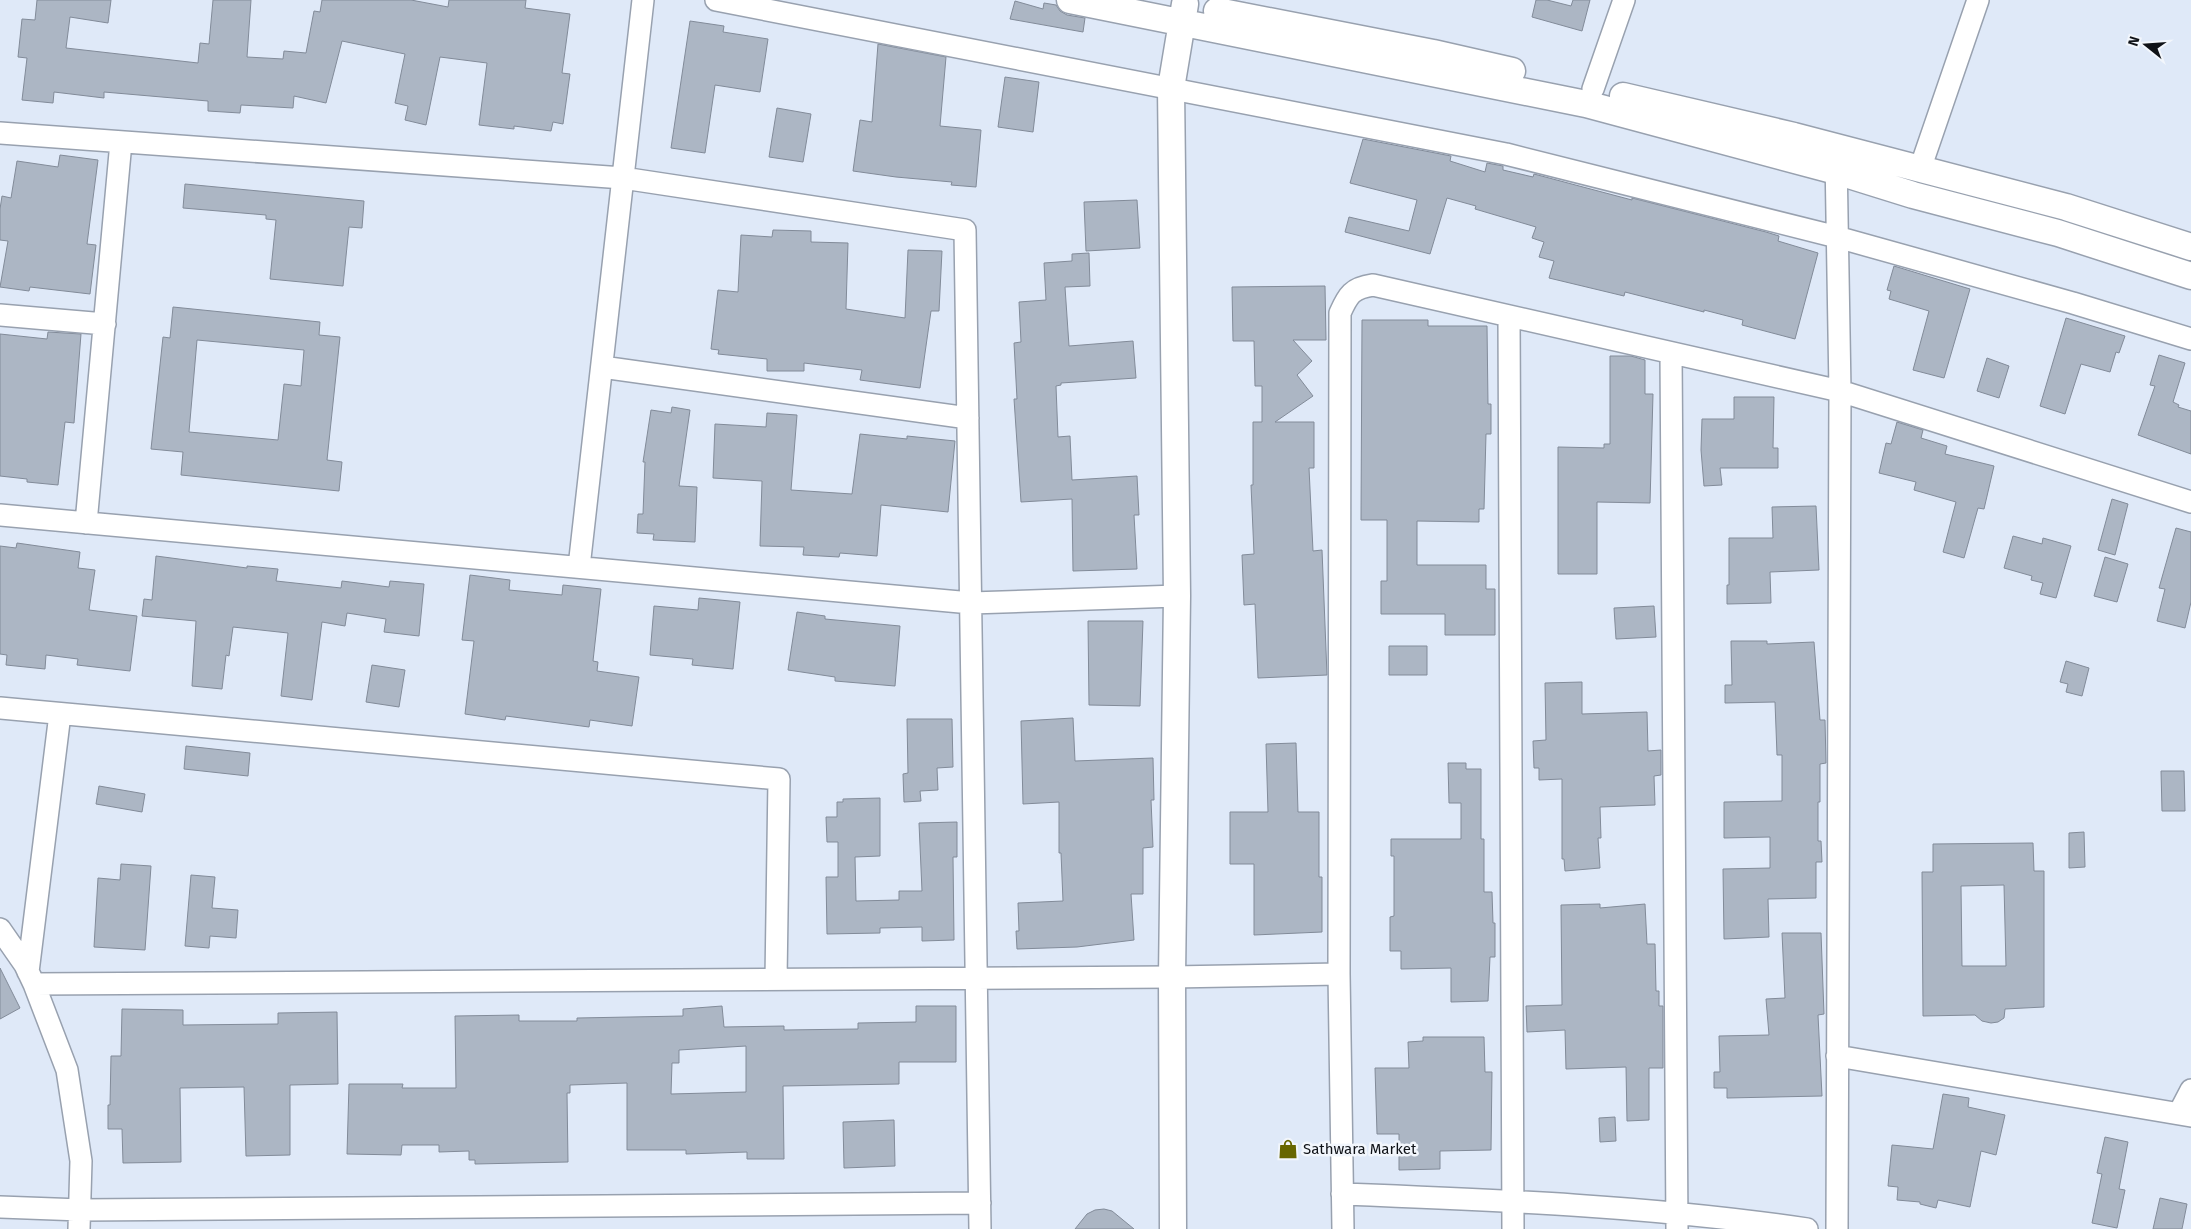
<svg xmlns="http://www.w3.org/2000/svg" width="2191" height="1229" viewBox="0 0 2191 1229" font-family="'Fira Sans',sans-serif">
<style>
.building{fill:#acb6c4;stroke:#828b99;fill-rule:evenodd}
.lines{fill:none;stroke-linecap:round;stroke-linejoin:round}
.minor-casing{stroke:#98a1af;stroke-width:24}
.tertiary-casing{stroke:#98a1af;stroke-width:29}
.minor{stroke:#fff;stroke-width:21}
.tertiary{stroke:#fff;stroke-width:26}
.labels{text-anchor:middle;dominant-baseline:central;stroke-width:5;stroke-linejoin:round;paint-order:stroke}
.poi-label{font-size:15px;fill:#0f1217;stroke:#f2f6fc;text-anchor:start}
</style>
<rect width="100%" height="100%" fill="#dfe9f8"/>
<path class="building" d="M37 0H111L108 23 70 17 66 48 198 63 200 43 209 44 213 0H251L247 57 283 59 284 51 306 53 314 11 320 12 322 0H411L448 7 449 0H526L525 8 570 14 562 73 570 74 563 124 553 122 551 131 514 126V129L479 125 487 63 440 57 426 125 405 120 408 106 395 103 405 54 342 41 326 103 294 96 293 108 241 105 240 113 208 111V101L104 92V98L54 92 53 103 22 100 27 58 18 57 22 19 35 20Z
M1536 0H1547L1571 6 1573 0H1590L1582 31 1532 17Z
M1015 1 1043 9 1044 3 1056 5 1060 11 1067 15 1085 18 1083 32 1010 19Z
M690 21 724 26 723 32 768 39 760 92 715 85 705 153 671 148Z
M878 44 946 57 940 126 981 130 976 187 951 185 952 182 896 177 853 171 860 120 872 122Z
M1005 77 1039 82 1033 132 998 127Z
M777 108 811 114 803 162 769 157Z
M1363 139 1451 156 1450 161 1485 172 1487 163 1503 166V170L1533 177 1534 174 1632 200V198L1766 232 1779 236 1778 241 1818 253 1795 339 1742 325 1743 320 1704 310V312L1625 292 1624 296 1549 278 1554 261 1539 257 1544 242 1532 238 1536 227 1475 209 1476 206 1447 198 1430 254 1345 232 1349 217 1409 231 1417 200 1350 183Z
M60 155 98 160 87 244 96 245 90 294 30 287 29 291 0 287 8 241 0 240V209L2 196 11 198 17 161 58 167Z
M185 184 364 201 362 228 349 227 343 286 270 279 276 220 266 219V215L183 208Z
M1137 200 1140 248 1086 251 1084 202Z
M773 230 811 231V242L848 243 846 309 905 318 908 250 942 251 939 311H931L920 388 860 380 862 370 804 363V371H767V359L718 354 719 350 711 349 718 290 738 292 741 235 772 237Z
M1089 253 1090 286 1065 287 1069 346 1133 341 1136 378 1061 383V385L1056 386 1058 437 1070 436 1072 480 1137 476 1139 515H1134L1137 569 1073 571 1072 499 1021 502 1014 399H1017L1014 343 1021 342 1019 302 1046 300 1044 263 1072 261V254Z
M1894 266 1970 289 1944 378 1913 370 1929 311 1889 299 1891 291 1887 290Z
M1325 286 1326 340H1293L1312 361 1297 375 1313 396 1275 422H1314V468H1309L1313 551 1322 550 1327 675 1258 678 1255 604 1244 605 1242 555 1254 554 1251 485H1253V422H1262V386H1255L1254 341H1233L1232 287Z
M173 307 320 322 319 335 340 337 327 460 342 462 339 491 181 475 183 452 151 449 163 337 170 338ZM197 340 304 350 301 386 284 384 278 440 189 432Z
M2066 318 2125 336 2119 353 2116 352 2110 372 2081 364 2065 414 2040 406Z
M1362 320H1428V326H1487L1488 404H1491V434H1486L1484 509H1479V522L1417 521V565H1486V589H1495V635H1445V614H1381V581H1387V520H1361Z
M48 332 81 334 74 423 65 422 58 485 27 482V479L0 476V334L47 339Z
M2159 355 2185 363 2173 402 2179 405 2178 407 2191 411V454L2138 435 2155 386 2150 385Z
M1610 356H1631L1645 360V394H1653L1650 503 1597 502V574H1558V447L1604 448V444H1610Z
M1987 358 2009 366 1999 398 1977 391Z
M1734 397H1774L1773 448H1778V468H1720L1722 485 1704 486 1701 450 1702 419H1734Z
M672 407 690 410 679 486 697 487 695 542 653 540 654 534 637 533 638 514H643L645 462H643L651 410 671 413Z
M767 413 797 415 791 490 852 494 860 434 907 439V436L955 441 948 512 881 505 877 556 840 553 839 557 803 555 804 547 760 546 762 481 713 478 715 424 766 427Z
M1897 422 1923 430 1921 438 1947 446 1945 454 1994 466 1984 509 1978 508 1964 558 1943 552 1956 502 1914 490 1916 482 1879 473 1886 443 1891 444Z
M2112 499 2128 504 2115 555 2098 550Z
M1816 506 1819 570 1770 572 1771 603 1727 604V585H1729V538H1773L1772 507Z
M2176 528 2191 532V602L2185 628 2157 621 2165 589 2159 588Z
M2013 536 2042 544 2043 538 2071 546 2056 598 2040 594 2043 583 2031 580 2032 576 2004 568Z
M17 543 80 552 78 568 95 570 89 610 137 616 130 671 77 665 78 659 46 655 45 669 6 665 7 655 0 654V546L16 548Z
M156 556 247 568V566L278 569 276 581 341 588 342 581 389 587 390 581 424 584 419 636 384 632 386 619 347 613 345 626 322 622 312 700 281 696 288 633 233 627 229 656 226 655 222 689 192 686 196 621 142 616 144 599 152 600Z
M2105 557 2128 564 2117 602 2094 596Z
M470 575 510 580 509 590 562 595 563 585 601 589 593 661 598 662 597 671 639 677 632 726 590 720 589 727 506 716 505 720 465 714 474 641 462 640Z
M699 598 740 602 733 669 692 665 693 659 650 655 654 606 698 610Z
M1654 606 1656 637 1616 639 1614 608Z
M797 612 825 616V619L900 626 895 686 835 681V677L788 670Z
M1088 621H1143L1140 706 1089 705Z
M1731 641H1767V644L1814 642 1820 720H1825L1826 763 1820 764V802H1818V841H1821L1822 862H1816V898L1768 899 1769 937 1724 939 1723 869 1770 868V837L1724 838V802L1782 801V755H1777L1775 702 1725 703V685H1732Z
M1389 646H1427V675H1389Z
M2066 661 2089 668 2082 696 2066 692 2068 684 2060 682Z
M372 665 405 670 399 707 366 702Z
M1582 682V714L1647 712 1648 751 1661 750V775L1654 776 1655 805 1600 807 1601 838H1598L1600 868 1565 871 1564 859H1562V779L1539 780V768H1534L1533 741 1546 740 1545 683Z
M1073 718 1075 761 1153 758 1154 800H1151L1153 847 1143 848V894H1131L1134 940 1077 947 1017 949 1016 931H1019L1018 903 1063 901 1061 853H1059V802L1023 804 1021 721Z
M907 719H952L953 767 937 768 938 790 920 791 921 801 904 802 903 774 908 773Z
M1296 743 1298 812H1319V877H1322V932L1254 935V864H1230V812H1268L1266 744Z
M186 746 250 753 248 776 184 769Z
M1448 763H1466V769H1481V839H1484V892H1492L1493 923H1495V957H1490L1488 1001 1451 1002V968L1401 969V951H1390V917L1394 916V856H1391V839H1461V803H1449Z
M2161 771H2184L2185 811H2162Z
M99 786 145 794 142 812 96 804Z
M880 798V856L855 857 856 901 899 900V891H922L919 823 957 822V857H953L954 940 922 941V927L880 928V933L827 934 826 877H838V842H827L826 817H837V802H843V799Z
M2084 832 2085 867 2069 868V833Z
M2033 843 2034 871H2044V1007L2005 1009 2004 1018 1998 1022 1991 1023 1982 1021 1975 1015 1923 1016 1922 872H1933V844ZM2004 885 2006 966H1962L1961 886Z
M121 864 151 866 145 950 94 947 98 878 120 880Z
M191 875 215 877 212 908 238 910 236 938 210 936 209 948 185 946Z
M1600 904V908L1645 904 1647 944H1655L1656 991H1659V1006H1663V1068H1649V1120L1627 1121 1626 1067 1566 1069 1565 1030 1527 1032 1526 1006 1562 1005 1561 905Z
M1782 933H1821L1824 1014 1818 1015 1822 1096 1727 1098V1088H1714V1072H1720L1719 1036 1769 1035 1766 999 1785 998Z
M0 968 20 1008 0 1019Z
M722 1006 724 1027 784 1026V1030L858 1029V1023L916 1022V1006H956V1062H899V1084L783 1086 784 1159H747V1152L686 1154V1150H627V1083L570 1085V1093H567L568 1162 475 1164V1160H469V1151L439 1152V1145H402L401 1155 347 1154 349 1084H403L402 1088H456L455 1016 519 1015V1021H577V1018L683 1016V1009ZM746 1046V1092L671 1094 672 1063H679V1050Z
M122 1009 183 1010V1025L278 1024V1013L337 1012 338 1084 290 1085V1155L246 1156 244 1087 180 1088 181 1162 123 1163 122 1129H108V1105H110L111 1056H121Z
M1423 1037H1484L1485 1072H1492L1491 1150 1440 1151V1169L1399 1170V1134H1377L1375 1068H1409L1408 1042 1423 1041Z
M1943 1094 1969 1098 1968 1107 2005 1115 1996 1155 1981 1151 1970 1207 1938 1200 1936 1208 1920 1204V1202L1897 1200 1898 1187 1888 1186 1892 1145 1933 1149Z
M1615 1117 1616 1141 1600 1142 1599 1118Z
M894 1120 895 1166 844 1168 843 1122Z
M2105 1137 2128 1142 2119 1189 2125 1190 2117 1228 2092 1223 2102 1174 2097 1173Z
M2160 1198 2187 1204 2182 1229H2153Z
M1104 1209 1112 1211 1134 1229H1075L1087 1214 1095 1210Z"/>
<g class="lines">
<defs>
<path id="minor" d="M716 0 1506 154 1837 237 2073 303 2191 339
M1593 89 1624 0
M0 133 623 178 965 230 980 1229
M1836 157 1840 391 1837 1229
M1920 169 1978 0
M0 315 105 324
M1509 316 1513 1229
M1671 353 1677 1229
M602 367 968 418
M0 515 971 603 1177 596
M86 523 121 142
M579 567 643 0
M0 708 779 779 776 979
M0 929 25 965 34 984 67 1070 81 1161 79 1229
M28 972 60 714
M34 984 1172 977 1339 974
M1837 1056 2191 1116
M2179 1113 2191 1090
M1342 1194C1497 1200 1653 1206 1807 1229
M0 1207 81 1210 980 1203
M1343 1229 1339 974 1340 313C1348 295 1352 288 1373 285L1840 391 2191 502"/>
<path id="tertiary" d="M1070 0 1586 104 1836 171 1913 195 2058 233 2191 276
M1217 11 1433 53 1512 71
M1623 96 1794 136 2066 207 2191 247
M1173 1229 1172 977 1177 596 1171 88 1185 4"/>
</defs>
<use href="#minor" class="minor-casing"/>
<use href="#tertiary" class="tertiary-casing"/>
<use href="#minor" class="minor"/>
<use href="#tertiary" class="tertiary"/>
</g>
<defs>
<symbol id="shop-bare" viewBox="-9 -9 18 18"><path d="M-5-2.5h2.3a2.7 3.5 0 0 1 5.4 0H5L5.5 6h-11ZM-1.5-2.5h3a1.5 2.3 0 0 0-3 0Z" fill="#676600" stroke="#f2f6fc" stroke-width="2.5" paint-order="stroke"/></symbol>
</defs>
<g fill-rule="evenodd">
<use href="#shop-bare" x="1274" y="1135" width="28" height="28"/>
</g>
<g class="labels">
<g class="poi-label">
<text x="1303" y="1149">Sathwara Market</text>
</g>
</g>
<g transform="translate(2146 45) rotate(287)" stroke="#f2f6fc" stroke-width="4" paint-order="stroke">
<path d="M0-4L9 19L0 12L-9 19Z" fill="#0f1217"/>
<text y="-8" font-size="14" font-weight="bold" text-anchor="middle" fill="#0f1217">N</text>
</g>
</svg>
